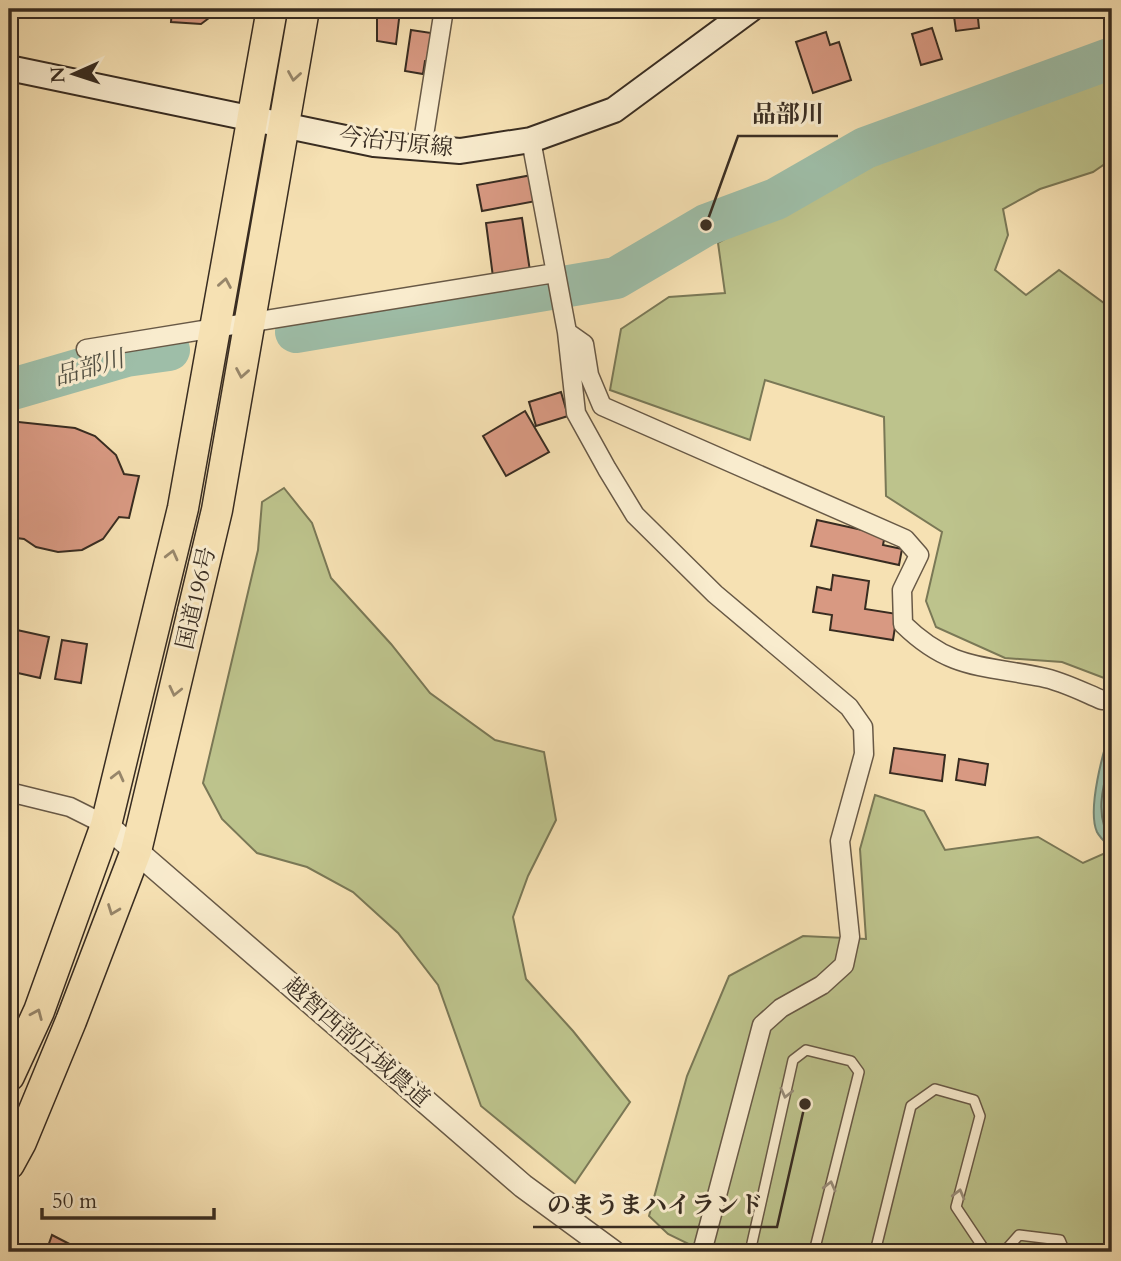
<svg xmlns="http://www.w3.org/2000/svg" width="1121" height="1261" viewBox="0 0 1121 1261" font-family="Cardo,'Noto Serif JP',serif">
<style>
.green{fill:#bdc38c;stroke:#7a7856;stroke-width:2}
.water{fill:#9ebea8;stroke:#758472;stroke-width:2}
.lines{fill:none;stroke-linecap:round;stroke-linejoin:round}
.shore{stroke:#6b7564;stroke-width:2}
.river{stroke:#9ebea8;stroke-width:42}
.building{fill:#d89982;stroke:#382c21;stroke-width:2}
.service-casing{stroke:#685946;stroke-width:12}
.minor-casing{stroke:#685946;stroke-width:21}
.tertiary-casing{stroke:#685946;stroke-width:26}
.secondary-casing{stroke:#382c21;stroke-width:28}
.trunk-casing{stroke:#382c21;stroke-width:33}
.path{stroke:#382c21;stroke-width:4.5;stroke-dasharray:2 3.5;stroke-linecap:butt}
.service{stroke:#f9ecce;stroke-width:9}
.minor{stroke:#f9ecce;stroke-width:18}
.tertiary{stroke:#f9ecce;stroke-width:23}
.secondary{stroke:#f9ecce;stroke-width:24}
.trunk{stroke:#f6e1b3;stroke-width:30}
.oneway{stroke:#97866a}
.oneway2{stroke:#988c78}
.labels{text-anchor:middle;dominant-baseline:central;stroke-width:6;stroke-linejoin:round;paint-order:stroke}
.street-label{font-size:23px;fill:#382c21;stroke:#f9ecce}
.water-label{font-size:24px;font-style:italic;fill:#525043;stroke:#f9ecce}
.leader{fill:none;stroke:#382c21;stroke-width:2.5}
.callout-dot{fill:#382c21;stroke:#f9ecce;stroke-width:2.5}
.callout-label{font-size:24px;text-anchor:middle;font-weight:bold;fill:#382c21;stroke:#f9ecce;stroke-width:6;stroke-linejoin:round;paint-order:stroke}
</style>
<rect width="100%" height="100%" fill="#f6e1b3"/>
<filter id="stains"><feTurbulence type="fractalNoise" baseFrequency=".00286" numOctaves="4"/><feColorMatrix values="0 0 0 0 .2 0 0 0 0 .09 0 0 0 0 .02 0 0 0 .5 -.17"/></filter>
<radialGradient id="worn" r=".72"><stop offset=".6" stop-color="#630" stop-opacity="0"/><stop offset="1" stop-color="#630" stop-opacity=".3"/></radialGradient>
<path class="green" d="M1112 72V159L1093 172 1040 189 1003 209 1008 235 995 270 1026 295 1059 270 1112 309V681L1062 662 1005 658 936 627 926 601 942 532 886 496 884 417 765 380 750 440 610 390 621 329 669 297 725 293 718 243 845 169Z
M284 488 312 523 331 578 391 644 430 693 495 740 544 752 556 820 528 876 513 917 526 979 573 1031 630 1102 575 1183 481 1106 438 985 398 933 353 892 307 867 257 853 222 819 203 783 258 550 262 502Z
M875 795 924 811 945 850 1038 837 1083 863 1112 850V1252H705L668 1234 649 1216 687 1076 729 976 803 936 866 939 860 849Z"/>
<path class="water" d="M1112 728V849C1108 845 1100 838 1097 832 1087 810 1103 750 1112 728Z"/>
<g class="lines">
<path class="shore" d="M1112 752C1105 779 1092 816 1112 840"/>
<path class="river" d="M296 332 616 278 706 225 776 199 865 148 1112 58
M9 390 126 356 169 350"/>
</g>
<path class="building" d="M172 9H211L209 18 201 24 171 22Z
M377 9 400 11 396 44 377 41Z
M953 9H977L979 28 956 31Z
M932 28 942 59 921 65 912 34Z
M411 30 438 34 434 62 425 61 423 74 405 71Z
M826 32 830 45 839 42 851 80 813 93 796 42Z
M532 175 536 201 482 211 477 185Z
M522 218 530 271 493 277 486 223Z
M561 392 568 416 536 426 529 402Z
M525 411 549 452 506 476 483 436Z
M9 421 75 428 95 436 116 455 124 474 139 476 129 518 119 517 103 539 82 550 58 552 36 547 24 539 9 537Z
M817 520 885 535 883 545 902 549 899 565 811 546Z
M833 575 869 581 865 609 897 614 893 640 830 630 832 615 813 612 817 587 831 590Z
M17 630 49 637 40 678 9 671Z
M62 640 87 644 81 683 55 679Z
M894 748 945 755 942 781 890 773Z
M959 759 988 764 985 785 956 780Z
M52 1235 85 1252H46Z"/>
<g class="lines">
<defs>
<path id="service" d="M750 1252 793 1060 806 1050 851 1061 859 1072 814 1252
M875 1252 911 1106 935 1089 974 1100 980 1116 956 1207 986 1252
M1004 1252 1019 1235 1060 1240 1065 1252"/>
<path id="minor" d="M531 140 567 332 576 413 607 469 635 515 715 594 849 707 863 727 864 754 840 841 850 937 844 965 822 985 781 1008 762 1025 702 1252
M422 148 444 9
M567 332 584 344 589 375 602 406 905 539 919 555 902 590 903 624C950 670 982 665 1041 677 1062 681 1083 692 1102 700H1112
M86 349 555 273
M9 792 70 807 106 825"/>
<path id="tertiary" d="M106 825 523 1186 613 1252"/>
<path id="secondary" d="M9 68 374 144 460 151 531 140 614 110 751 9"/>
<path id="trunk" d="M9 1076 39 1011 106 825 183 508 272 9
M9 1164 21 1142 71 1021 136 851 217 510 304 9"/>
</defs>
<use href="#service" class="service-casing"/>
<use href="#minor" class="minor-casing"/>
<use href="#tertiary" class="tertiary-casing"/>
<use href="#secondary" class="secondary-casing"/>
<use href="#trunk" class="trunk-casing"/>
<path class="path" d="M1077 1249 1090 1252"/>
<use href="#service" class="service"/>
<use href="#minor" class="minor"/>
<use href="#tertiary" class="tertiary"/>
<use href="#secondary" class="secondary"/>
<use href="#trunk" class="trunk"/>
</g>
<defs><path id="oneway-chevron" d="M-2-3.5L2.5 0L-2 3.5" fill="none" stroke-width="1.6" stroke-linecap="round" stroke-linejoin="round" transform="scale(1.75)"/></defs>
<g class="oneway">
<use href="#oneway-chevron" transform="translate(294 76) rotate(99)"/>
<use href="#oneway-chevron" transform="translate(225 283) rotate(-80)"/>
<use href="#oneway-chevron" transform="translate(242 373) rotate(100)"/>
<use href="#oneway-chevron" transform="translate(172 555) rotate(-76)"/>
<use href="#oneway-chevron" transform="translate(175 691) rotate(103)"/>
<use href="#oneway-chevron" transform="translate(118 776) rotate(-76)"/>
<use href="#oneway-chevron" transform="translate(113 910) rotate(111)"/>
<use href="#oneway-chevron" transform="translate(37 1014) rotate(-67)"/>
</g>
<g class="oneway2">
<use href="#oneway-chevron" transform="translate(786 1093) rotate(103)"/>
<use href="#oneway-chevron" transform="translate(830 1186) rotate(-76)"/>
<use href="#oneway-chevron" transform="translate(959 1194) rotate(-75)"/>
</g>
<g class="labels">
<g class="street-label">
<text transform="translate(396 142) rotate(6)">今治丹原線</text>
<text transform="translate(196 598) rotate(-77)">国道196号</text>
<text transform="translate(357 1042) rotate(41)">越智西部広域農道</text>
</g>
<g class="water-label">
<text transform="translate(89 368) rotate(-16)">品部川</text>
</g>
</g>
<path class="leader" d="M706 225L738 136H838M805 1104L777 1227H533"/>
<g class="callout-dot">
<circle cx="706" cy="225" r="7"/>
<circle cx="805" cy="1104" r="7"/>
</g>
<g class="callout-label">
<text x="788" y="122">品部川</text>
<text x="655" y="1213">のまうまハイランド</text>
</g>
<rect width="1121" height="1261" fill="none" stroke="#f6e1b3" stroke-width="35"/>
<rect x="10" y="10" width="1100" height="1240" fill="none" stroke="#382c21" stroke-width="3.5"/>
<rect x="18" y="18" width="1086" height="1226" fill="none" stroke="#382c21" stroke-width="2"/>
<g transform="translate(74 74) rotate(267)" stroke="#f9ecce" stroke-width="5" paint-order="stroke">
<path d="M0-5L12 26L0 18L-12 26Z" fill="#382c21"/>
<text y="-10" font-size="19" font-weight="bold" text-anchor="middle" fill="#382c21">N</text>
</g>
<path d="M42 1208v10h172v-10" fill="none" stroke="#382c21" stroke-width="3.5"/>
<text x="52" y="1208" font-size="21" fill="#382c21" stroke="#f9ecce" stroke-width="5" paint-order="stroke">50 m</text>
<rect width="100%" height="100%" filter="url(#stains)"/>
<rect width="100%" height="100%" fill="url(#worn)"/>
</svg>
